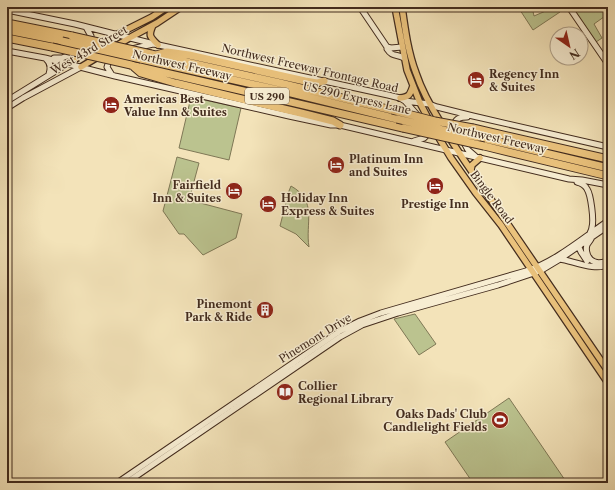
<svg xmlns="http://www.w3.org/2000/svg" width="615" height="490" viewBox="0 0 615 490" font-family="'Libre Caslon Text',serif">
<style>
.green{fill:#bbc38f;stroke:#7f7856}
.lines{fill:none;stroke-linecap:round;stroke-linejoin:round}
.secondary-casing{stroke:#432c1e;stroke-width:7}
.primary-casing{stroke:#432c1e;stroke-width:8}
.highway-casing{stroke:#432c1e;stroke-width:9}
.secondary{stroke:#f7edd2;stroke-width:5}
.primary{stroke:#eac27c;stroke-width:5.5}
.highway{stroke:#eac27c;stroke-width:7}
.highway-bridge-casing{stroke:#432c1e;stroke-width:9;stroke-linecap:butt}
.highway-bridge{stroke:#eac27c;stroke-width:7}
.labels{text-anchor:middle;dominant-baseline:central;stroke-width:3;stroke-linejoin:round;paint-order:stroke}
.shield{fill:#f7edd2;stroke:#796654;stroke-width:1}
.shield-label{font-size:10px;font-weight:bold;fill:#432c1e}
.street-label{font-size:11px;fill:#432c1e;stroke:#f7edd2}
.poi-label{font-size:11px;font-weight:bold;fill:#432c1e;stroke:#f7edd2;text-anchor:start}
</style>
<rect width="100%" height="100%" fill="#f3e3b9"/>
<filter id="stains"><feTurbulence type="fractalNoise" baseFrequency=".005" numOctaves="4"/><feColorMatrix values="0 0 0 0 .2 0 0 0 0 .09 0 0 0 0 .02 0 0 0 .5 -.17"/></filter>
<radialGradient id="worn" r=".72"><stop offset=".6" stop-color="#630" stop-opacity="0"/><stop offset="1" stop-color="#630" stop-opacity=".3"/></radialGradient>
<path class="green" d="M518 7H532L534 16 555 7H558L560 12 533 30Z
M572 7H608V14L594 24 602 38 596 42Z
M191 97 241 108 229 160 179 148Z
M177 157 199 163 189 200 242 214 236 238 203 255 184 234H179L163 211Z
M291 186C318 201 305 223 309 247L296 234 280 226 289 191Z
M415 314 436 344 419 355 394 319Z
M509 398 567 483H473L445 442Z"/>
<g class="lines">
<defs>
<path id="secondary" d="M360 7 387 47 391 48 402 47
M569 7 608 64
M7 10 75 24 154 44 388 95 400 98 405 101 429 104 437 107 473 116 608 147
M387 47V49C392 57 397 54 404 58
M132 49 153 44
M7 51 45 58 115 76 289 116 331 125H340L569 179 582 180 608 185
M54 58H62L67 56 89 44 91 39V36L86 27
M46 59C51 63 51 68 49 74
M112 75 107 67 109 61 121 54
M7 101 67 64
M405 101 419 117
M7 108 23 98 81 67
M455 127 454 124C457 118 460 117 467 117
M414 141 424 138 426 136V131
M463 141 468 150 475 156
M577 182C581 183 585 185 587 189 591 195 594 220 592 227 592 229 591 231 590 233
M591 239C590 241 588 243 587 245 585 251 588 260 595 262 599 264 604 262 608 261
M578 245 581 252 587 261
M560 259C573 261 597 272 608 264
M117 483 340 331 360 321 381 313 526 271C555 262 583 238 608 221
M126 483 340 337 362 325 398 313 498 285 540 271 560 259 608 226"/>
<path id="primary" d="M395 7 407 70 420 103 430 122
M402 7C405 29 408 52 416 73 422 91 431 107 441 123
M153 25C148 36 150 37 158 45
M67 64 118 34 152 17 167 7
M81 67 131 37 157 23 181 7
M400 98C410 97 410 94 413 86
M436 133 451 158 475 192 501 225 608 383
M449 137 464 160 608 371
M471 170 472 165 480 158"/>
<path id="highway" d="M7 23 72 36
M7 30 62 41
M7 38 52 47
M151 54 280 83 392 110
M156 55 167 52 189 55 305 81 317 83 324 81
M141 59 287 92 397 119
M131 65 403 128
M134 67 141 73 175 83 301 113 333 121 340 125
M473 128 608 159
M478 137 608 168
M484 146 608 176"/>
</defs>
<use href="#secondary" class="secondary-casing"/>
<use href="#primary" class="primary-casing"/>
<use href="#highway" class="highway-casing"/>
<use href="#secondary" class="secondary"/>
<use href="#primary" class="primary"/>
<use href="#highway" class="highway"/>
<defs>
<path id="highway-bridge" d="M72 36 151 54
M62 41 141 59
M52 47 131 65
M392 110 435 121 473 128
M397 119 447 131 478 137
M403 128 484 146"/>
</defs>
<use href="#highway-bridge" class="highway-bridge-casing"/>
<use href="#highway-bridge" class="highway-bridge"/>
</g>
<defs>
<symbol id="hotel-disc" viewBox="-11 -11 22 22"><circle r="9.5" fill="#8f2418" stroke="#f7edd2"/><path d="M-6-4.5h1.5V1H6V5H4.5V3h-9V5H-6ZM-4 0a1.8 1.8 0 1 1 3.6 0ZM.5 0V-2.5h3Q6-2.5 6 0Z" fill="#fff"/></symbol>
<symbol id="building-disc" viewBox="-11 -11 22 22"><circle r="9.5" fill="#8f2418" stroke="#f7edd2"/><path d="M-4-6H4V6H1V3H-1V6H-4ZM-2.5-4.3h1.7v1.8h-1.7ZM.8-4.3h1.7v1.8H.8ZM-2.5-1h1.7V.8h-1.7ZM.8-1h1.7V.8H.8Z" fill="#fff"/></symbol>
<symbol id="library-disc" viewBox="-11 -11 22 22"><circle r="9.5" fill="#8f2418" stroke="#f7edd2"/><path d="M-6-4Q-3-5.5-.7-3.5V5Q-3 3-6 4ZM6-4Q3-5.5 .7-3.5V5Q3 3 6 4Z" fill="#fff"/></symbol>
<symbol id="stadium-disc" viewBox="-11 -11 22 22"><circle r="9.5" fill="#8f2418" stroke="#f7edd2"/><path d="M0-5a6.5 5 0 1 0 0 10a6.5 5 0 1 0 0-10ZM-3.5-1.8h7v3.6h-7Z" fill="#fff"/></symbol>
</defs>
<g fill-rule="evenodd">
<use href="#hotel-disc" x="466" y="70" width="20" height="20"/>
<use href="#hotel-disc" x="101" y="95" width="20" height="20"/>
<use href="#hotel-disc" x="326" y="155" width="20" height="20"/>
<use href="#hotel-disc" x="425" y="176" width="20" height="20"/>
<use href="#hotel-disc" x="224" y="181" width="20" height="20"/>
<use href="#hotel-disc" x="258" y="194" width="20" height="20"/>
<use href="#building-disc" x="255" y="300" width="20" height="20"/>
<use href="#library-disc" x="275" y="382" width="20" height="20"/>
<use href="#stadium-disc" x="490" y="410" width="20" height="20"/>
</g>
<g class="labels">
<rect class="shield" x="245" y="88" width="44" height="16" rx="3"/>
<g class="shield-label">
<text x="267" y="96">US 290</text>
</g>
<g class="street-label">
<text transform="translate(89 50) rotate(-30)">West 43rd Street</text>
<text transform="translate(182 65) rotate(13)">Northwest Freeway</text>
<text transform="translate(310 68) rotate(13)">Northwest Freeway Frontage Road</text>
<text transform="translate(357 98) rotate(13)">US 290 Express Lane</text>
<text transform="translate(497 138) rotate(13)">Northwest Freeway</text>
<text transform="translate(492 197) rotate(53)">Bingle Road</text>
<text transform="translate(315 338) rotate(-32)">Pinemont Drive</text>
</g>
<g class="poi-label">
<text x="489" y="74">Regency Inn<tspan x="489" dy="13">&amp; Suites</tspan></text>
<text x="124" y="99">Americas Best<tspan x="124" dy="13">Value Inn &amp; Suites</tspan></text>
<text x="349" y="159">Platinum Inn<tspan x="349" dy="13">and Suites</tspan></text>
<text x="221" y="185" text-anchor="end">Fairfield<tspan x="221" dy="13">Inn &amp; Suites</tspan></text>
<text x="281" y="198">Holiday Inn<tspan x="281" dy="13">Express &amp; Suites</tspan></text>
<text x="435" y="204" text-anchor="middle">Prestige Inn</text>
<text x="252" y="304" text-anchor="end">Pinemont<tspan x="252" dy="13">Park &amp; Ride</tspan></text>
<text x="298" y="386">Collier<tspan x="298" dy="13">Regional Library</tspan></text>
<text x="487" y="414" text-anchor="end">Oaks Dads' Club<tspan x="487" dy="13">Candlelight Fields</tspan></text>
</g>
</g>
<rect width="615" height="490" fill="none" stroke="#f3e3b9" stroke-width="24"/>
<rect x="8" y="8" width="599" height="474" fill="none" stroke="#432c1e" stroke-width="2"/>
<rect x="12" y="12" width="591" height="466" fill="none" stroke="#432c1e"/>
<g transform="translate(569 46) rotate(146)"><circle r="19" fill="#f7edd2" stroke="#afa08a"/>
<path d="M0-3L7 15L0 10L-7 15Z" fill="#8f2418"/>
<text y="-6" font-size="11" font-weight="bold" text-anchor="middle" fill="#432c1e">N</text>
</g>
<rect width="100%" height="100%" filter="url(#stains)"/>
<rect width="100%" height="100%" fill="url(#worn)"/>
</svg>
